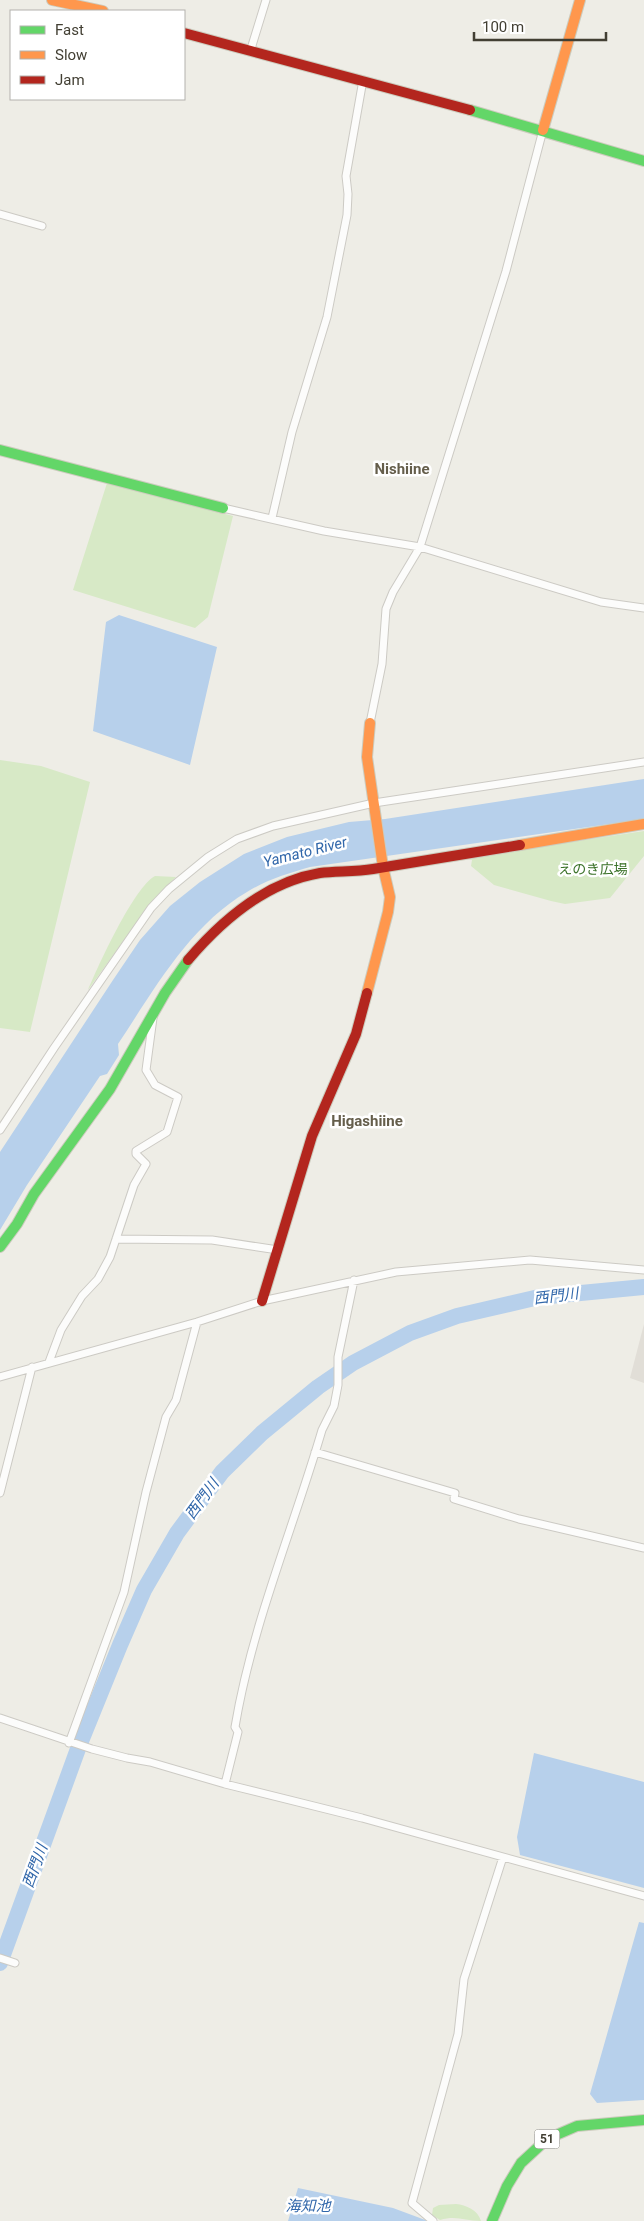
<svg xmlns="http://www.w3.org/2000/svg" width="644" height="2221" viewBox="0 0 644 2221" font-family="Roboto,'Noto Sans JP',sans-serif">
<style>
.industrial{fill:#e1ded7}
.green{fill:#d7e9c6}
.water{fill:#b7d0eb}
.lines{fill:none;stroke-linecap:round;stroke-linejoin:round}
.river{stroke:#b7d0eb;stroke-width:16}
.street-casing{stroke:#cccac4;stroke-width:9}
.fast-casing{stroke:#cccbbd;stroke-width:12}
.slow-casing{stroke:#cccbbd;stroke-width:12}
.jam-casing{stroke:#cccbbd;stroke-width:12}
.street{stroke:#fcfcfb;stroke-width:7}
.fast{stroke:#63d668;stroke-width:10}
.slow{stroke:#ff974d;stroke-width:10}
.jam{stroke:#b3261e;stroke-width:10}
.labels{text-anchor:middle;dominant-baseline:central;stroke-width:5;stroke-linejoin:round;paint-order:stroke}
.shield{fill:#fff;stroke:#7b7970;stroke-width:1}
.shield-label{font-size:12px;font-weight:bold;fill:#423f33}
.park-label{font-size:14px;fill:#3b7229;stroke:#fff}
.neighbourhood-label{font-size:15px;font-weight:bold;fill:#655e4b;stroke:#fff}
.water-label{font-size:15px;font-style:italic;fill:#3167aa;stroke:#fff}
</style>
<rect width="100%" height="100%" fill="#eeede6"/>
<path class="industrial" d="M644 1324V1383L630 1378Z"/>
<path class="green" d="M107 483 233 516 208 617 195 628 73 590Z
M0 760 41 766 90 782 30 1032 0 1028Z
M644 831V856L610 898 565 904 551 901 494 885 471 866 472 860 465 858Z
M155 876 176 877 153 900 88 990C98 966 134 887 155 876Z
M456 2204C466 2205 478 2210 481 2221 464 2221 457 2215 440 2220L432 2215 433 2208 439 2205Z"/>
<path class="water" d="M119 615 217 647 190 765 93 731 106 622Z
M644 779V819L310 867C289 873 266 880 247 892 189 926 154 990 118 1044L119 1055 107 1074 100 1076 27 1185 0 1230V1152L113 980 140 940 170 906 200 882 244 854 287 837 349 822 385 819Z
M534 1753 644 1782V1888L520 1855 517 1837Z
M639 1922 644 1923V2100L597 2103 590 2094Z
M298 2188 393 2208 428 2221H288Z"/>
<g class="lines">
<path class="river" d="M0 1963 79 1746 120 1645 144 1590 177 1533 222 1472 262 1433 318 1387 353 1363 410 1333 457 1316 539 1297 644 1287"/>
<defs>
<path id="street" d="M250 52 266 0
M0 214 42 226
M223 508 324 531 420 547 601 602 644 608
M272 518 292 432 327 317 347 215 348 194 346 176 363 80
M370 723 382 664 386 609 393 592 420 547 506 271 543 130
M0 1130 54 1048 151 908 169 889 208 857 237 839 273 826 374 803 644 762
M116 1239 212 1240 278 1250
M49 1362 61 1330 82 1296 98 1279 110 1257 134 1185 146 1164 136 1154V1151L167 1132 178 1097 155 1085 146 1070 153 1018
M0 1377 197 1322 262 1301 396 1272 530 1260 644 1270
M315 1452 455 1493 454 1499 519 1519 644 1548
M0 1493 32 1367
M0 1718 92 1749 127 1758 150 1762 225 1784 362 1818 644 1896
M69 1743 124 1592 146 1492 166 1417 176 1400 197 1322
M225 1784 238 1732 235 1727C252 1625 293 1529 322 1430L334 1406 338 1385V1357L354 1280
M0 1958 15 1963
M433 2221 412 2203 458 2034 464 1979 503 1857"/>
<path id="fast" d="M470 110 644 161
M0 450 223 508
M0 1247 17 1224 34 1194 110 1089 165 993 188 960
M492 2221 507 2186 521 2163 547 2139 577 2126 644 2120"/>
<path id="slow" d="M52 0 103 11
M543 130 580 0
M520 845 644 824
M367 993 388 912 390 897 383 867 367 757 370 723"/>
<path id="jam" d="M184 33 470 110
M188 960C222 920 266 882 320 873 337 871 355 872 373 869 422 861 471 853 520 845
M262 1301 312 1136 356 1034 367 993"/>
</defs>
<use href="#street" class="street-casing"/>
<use href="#fast" class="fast-casing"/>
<use href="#slow" class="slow-casing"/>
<use href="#jam" class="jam-casing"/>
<use href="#street" class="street"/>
<use href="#fast" class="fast"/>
<use href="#slow" class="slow"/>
<use href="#jam" class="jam"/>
</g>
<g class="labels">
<rect class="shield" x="534.5" y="2129.5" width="25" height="19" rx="4"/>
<g class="shield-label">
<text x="547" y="2139">51</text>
</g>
<g class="park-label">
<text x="593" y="869">えのき広場</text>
</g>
<g class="neighbourhood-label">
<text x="402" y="469">Nishiine</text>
<text x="367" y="1121">Higashiine</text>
</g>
<g class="water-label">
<text transform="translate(305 852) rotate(-14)">Yamato River</text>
<text transform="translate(556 1296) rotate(-7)">西門川</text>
<text transform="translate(202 1499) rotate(-54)">西門川</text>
<text transform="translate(35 1866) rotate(-70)">西門川</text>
<text x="308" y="2206">海知池</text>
</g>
</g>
<rect x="10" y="10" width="175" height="90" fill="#ffffff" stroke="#b3b2ad"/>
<rect x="20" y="26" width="25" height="8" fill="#63d668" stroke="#b3b2ad"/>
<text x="55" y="35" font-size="15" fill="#423f33">Fast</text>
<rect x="20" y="51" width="25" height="8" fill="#ff974d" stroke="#b3b2ad"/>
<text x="55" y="60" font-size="15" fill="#423f33">Slow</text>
<rect x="20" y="76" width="25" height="8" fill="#b3261e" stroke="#b3b2ad"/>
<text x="55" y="85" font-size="15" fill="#423f33">Jam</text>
<path d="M474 32v8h132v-8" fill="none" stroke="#423f33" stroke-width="2.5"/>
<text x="482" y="32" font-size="15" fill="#423f33" stroke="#ffffff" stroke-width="4" paint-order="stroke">100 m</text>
</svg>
